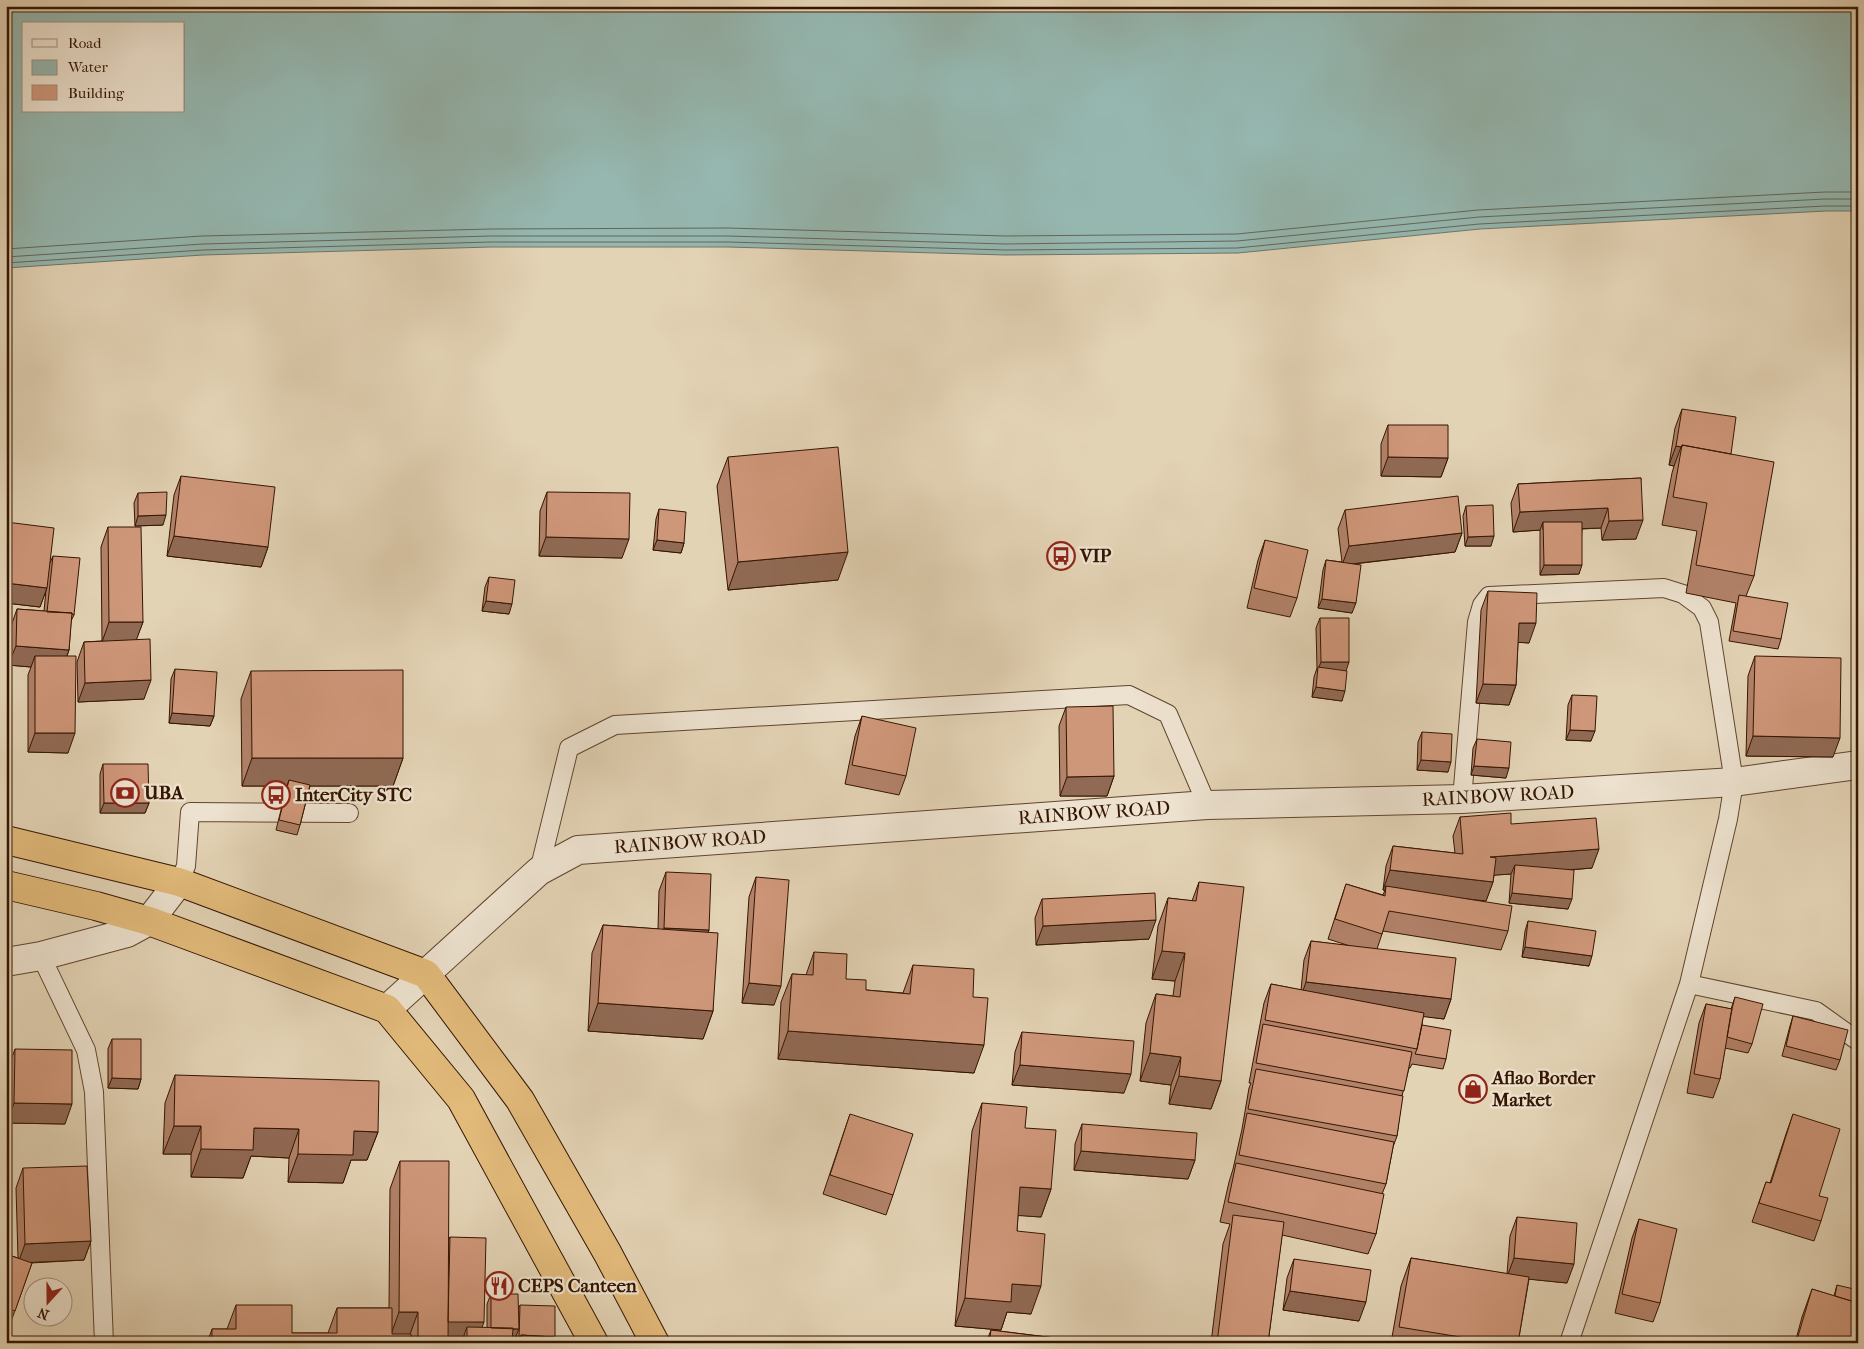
<svg xmlns="http://www.w3.org/2000/svg" width="1864" height="1349" viewBox="0 0 1864 1349" font-family="'IM FELL French Canon',serif">
<style>
.water{fill:#95b7b0;stroke:#6e766a;fill-rule:evenodd}
.lines{fill:none;stroke-linecap:round;stroke-linejoin:round}
.shore{stroke:#646658;stroke-width:1}
.lane-casing{stroke:#60442d;stroke-width:20}
.street-casing{stroke:#60442d;stroke-width:30}
.highway-casing{stroke:#341500;stroke-width:30}
.lane{stroke:#ede2cf;stroke-width:18}
.street{stroke:#ede2cf;stroke-width:28}
.highway{stroke:#e2ba7a;stroke-width:28}
.wall{fill:#b28269;stroke:#341500}
.shaded-wall{fill:#916a55;stroke:#341500}
.building{fill:#cf977a;stroke:#341500}
.labels{text-anchor:middle;dominant-baseline:central;stroke-width:4.5;stroke-linejoin:round;paint-order:stroke}
.poi-label{font-size:19px;font-weight:bold;fill:#341500;stroke:#ede2cf;text-anchor:start}
.street-label{font-size:19px;fill:#341500;stroke:#ede2cf}
</style>
<rect width="100%" height="100%" fill="#e3d3b5"/>
<filter id="stains"><feTurbulence type="fractalNoise" baseFrequency=".004" numOctaves="4"/><feColorMatrix values="0 0 0 0 .2 0 0 0 0 .09 0 0 0 0 .02 0 0 0 .5 -.17"/></filter>
<radialGradient id="worn" r=".72"><stop offset=".6" stop-color="#630" stop-opacity="0"/><stop offset="1" stop-color="#630" stop-opacity=".3"/></radialGradient>
<path class="water" d="M6 6H1858V211H1826L1480 229 1238 253 1005 255 728 247H491L203 255 6 268ZM24 24H184V111H24Z"/>
<g class="lines">
<path class="shore" d="M6 249 202 236 491 229 728 228 1005 236 1237 234 1478 210 1825 192H1858
M6 257 203 244 491 236H728L1005 244 1237 241 1479 217 1825 199H1858
M6 263 203 250 491 242H728L1005 250 1237 248 1479 224 1825 206H1858"/>
<defs>
<path id="lane" d="M1462 799 1477 622 1482 605 1489 596 1664 588 1683 594 1702 608 1709 622 1734 782 1728 819 1689 984 1569 1343
M539 871 569 748 615 725 1129 695 1168 714 1207 805
M179 882 186 866 190 812 349 813
M41 956 86 1050 94 1092 104 1343
M1689 984 1816 1011 1858 1041"/>
<path id="street" d="M6 962 41 956 127 933 149 921 179 882
M387 1009 539 871 578 850 1207 805 1462 799 1734 782 1858 765"/>
<path id="highway" d="M6 840 179 882 426 974 520 1100 608 1254 655 1343
M6 885 96 906 149 921 387 1009 461 1099 594 1343"/>
</defs>
<use href="#lane" class="lane-casing"/>
<use href="#street" class="street-casing"/>
<use href="#highway" class="highway-casing"/>
<use href="#lane" class="lane"/>
<use href="#street" class="street"/>
<use href="#highway" class="highway"/>
</g>
<path class="wall" d="M1682 409 1731 454 1754 576 1746 596 1781 639 1778 649 1729 641 1736 603 1686 593 1697 531 1662 525 1672 473 1674 466 1669 465 1675 428Z
M1388 425 1448 458 1441 477 1381 476V444Z
M728 457 838 580 728 590 717 486Z
M1858 467V483H1856Z
M181 476 268 547 261 567 167 556 174 495Z
M1641 478 1636 539 1602 540 1601 528 1582 529 1579 574 1540 575V530L1513 532 1511 503 1518 484Z
M547 492 622 558 539 556 540 511Z
M138 493 163 525 135 526 134 503Z
M1466 506 1491 546H1465L1463 516Z
M659 509 684 543 681 553 653 550 656 519Z
M1345 510 1462 533 1455 552 1354 564 1352 613 1318 608 1323 570 1326 560 1342 562 1338 529Z
M6 522 50 563 53 556 74 615 71 621 69 650 67 656 68 753 28 752V675L31 667 8 665 10 629 17 609 44 611 46 590 40 607 6 603Z
M108 527 143 622 136 639 144 699 78 702 77 662 84 642 102 641 101 547Z
M1265 540 1297 598 1290 617 1247 608 1258 560Z
M489 577 509 614 482 611 485 587Z
M1488 591 1529 643 1518 642 1516 685 1509 705 1476 703 1481 610Z
M1320 618 1346 671 1342 701 1312 697 1314 677 1317 668 1316 628Z
M1755 656 1833 757 1746 756 1748 676Z
M175 669 214 716 210 726 169 723 171 679Z
M251 671 403 758 393 786H310L300 825 297 835 276 830 287 786H242L241 699Z
M1572 695 1591 741 1566 740 1568 705Z
M1066 707 1114 776 1107 796H1060L1059 726Z
M862 716 906 776 899 795 845 784 855 736Z
M1422 732 1448 772 1417 770 1418 742Z
M1477 739 1506 778 1471 775 1473 748Z
M103 764 149 803 145 813H100V774Z
M1460 817 1511 824 1592 868 1570 870 1568 909 1509 903 1511 874 1494 875 1493 882 1486 901 1465 899 1508 931 1501 950 1383 931 1377 949 1451 999 1444 1019 1423 1016 1422 1025 1446 1059 1443 1069 1412 1064 1410 1068H1409L1402 1096 1397 1136 1393 1147 1386 1184 1382 1194 1376 1234 1368 1254 1282 1235 1268 1343H1211L1223 1244 1230 1224 1220 1222 1229 1182 1233 1169 1242 1129 1249 1088 1251 1083H1249L1264 1003 1271 984 1301 990 1304 960 1311 941 1350 946 1328 939 1346 884 1383 895 1385 890H1383L1386 866 1393 846 1455 853 1453 836Z
M666 872 709 930 708 932 713 1011 703 1039 588 1031 592 953 603 925 658 929 659 891Z
M756 877 774 1005 742 1003 749 897Z
M1199 882 1221 1081 1211 1109 1169 1104 1171 1085 1140 1081 1146 1023 1156 994 1173 996 1175 981 1152 979 1158 926 1168 898 1192 901Z
M1042 899 1149 939 1036 945 1035 918Z
M1528 921 1589 966 1522 957 1525 931Z
M814 952 846 979 866 990 903 993 913 965 973 997 974 1073 778 1059 781 1002 792 974 806 975Z
M1735 997 1752 1044 1748 1053 1725 1048 1720 1079 1713 1098 1687 1093 1699 1023 1706 1004 1731 1009Z
M1793 1016 1840 1060 1836 1070 1782 1056 1790 1026Z
M1022 1032 1124 1093 1012 1085 1015 1052Z
M112 1039 141 1079 138 1089 108 1088V1049Z
M15 1049 65 1124 7 1123 8 1068Z
M175 1075 378 1132 367 1160H351L343 1183 288 1182 289 1158 251 1156 243 1178 191 1177V1154H163L165 1103Z
M982 1103 1025 1128 1051 1189 1041 1217 1018 1215 1017 1231 1031 1314 1007 1312 1001 1330 955 1326 972 1131Z
M850 1114 893 1195 886 1215 823 1194Z
M1793 1114 1819 1196 1821 1221 1814 1241 1752 1222 1766 1182 1770 1183 1786 1134Z
M1082 1124 1195 1160 1188 1179 1074 1170 1075 1144Z
M400 1161 449 1239 450 1237 482 1328H487V1304L491 1294 518 1310 520 1305 555 1340 554 1343H516V1336L515 1338H512V1343H462V1341H448V1343H207L212 1329H227L236 1305 292 1333H328L337 1308H389L390 1189Z
M23 1168 91 1241 84 1260 31 1263H32L8 1330H6V1254L18 1258 16 1188Z
M1517 1217 1567 1283 1529 1279 1518 1343H1391L1401 1286 1411 1258 1507 1274 1510 1236Z
M1639 1219 1660 1303 1653 1322 1615 1313 1632 1238Z
M1294 1259 1359 1321 1283 1310 1287 1278Z
M1837 1285 1858 1343H1795L1802 1317 1812 1289 1834 1296Z
M991 1330 1095 1343H986Z"/>
<path class="shaded-wall" d="M1676 446 1681 447 1674 466 1669 465Z
M1388 457 1448 458 1441 477 1381 476Z
M1608 508 1601 528 1543 530V522L1540 530 1513 532 1520 512Z
M166 515 163 525 135 526 138 516Z
M1643 520 1636 539 1602 540 1609 521Z
M1462 533 1455 552 1342 565 1349 546Z
M174 536 268 547 261 567 167 556Z
M1494 536 1491 546H1465L1468 537Z
M546 537 629 539 622 558 539 556Z
M657 540 684 543 681 553 653 550Z
M848 552 838 580 728 590 738 562Z
M1544 565H1582L1579 574 1540 575Z
M6 583 47 588 40 607 6 603Z
M1322 599 1356 603 1352 613 1318 608Z
M486 601 512 604 509 614 482 611Z
M109 622H143L136 641 102 642Z
M1519 623H1536L1529 643 1512 642Z
M16 646 69 650 62 669 35 656 31 667 8 665Z
M1321 662H1349L1346 671 1317 672Z
M151 680 144 699 78 702 85 683Z
M1483 684 1516 685 1509 705 1476 703Z
M1316 687 1345 691 1342 701 1312 697Z
M172 713 214 716 210 726 169 723Z
M1570 730 1595 731 1591 741 1566 740Z
M35 733H75L68 753 28 752Z
M1753 736 1840 738 1833 757 1746 756Z
M252 758H403L393 786H288L289 780 287 786H242Z
M1421 760 1451 762 1448 772 1417 770Z
M1474 766 1509 768 1506 778 1471 775Z
M1114 776 1107 796H1060L1067 777Z
M104 803H149L145 813H100Z
M1599 849 1592 868 1514 874 1515 865 1511 874 1483 876 1490 857Z
M1390 870 1493 882 1486 901 1386 890V886L1385 890H1383Z
M1512 893 1572 899 1568 909 1509 903Z
M1156 920 1149 939 1036 945 1043 926Z
M664 928 709 930 702 949 657 947Z
M1525 947 1592 956 1589 966 1522 957Z
M1162 951 1185 953 1175 981 1152 979Z
M1306 982 1451 999 1444 1019 1299 1002Z
M749 983 781 986 774 1005 742 1003Z
M598 1003 713 1011 703 1039 588 1031Z
M788 1031 984 1045 974 1073 778 1059Z
M1150 1053 1181 1057 1171 1085 1140 1081Z
M1020 1065 1131 1074 1124 1093 1012 1085Z
M1179 1076 1221 1081 1211 1109 1169 1104Z
M112 1078 141 1079 138 1089 108 1088Z
M14 1103 72 1104 65 1124 7 1123Z
M174 1126H201L191 1154H163Z
M254 1128 299 1129 289 1158 251 1156 243 1178 191 1177 201 1149Z
M354 1131 378 1132 367 1160H351L343 1183 288 1182 298 1154Z
M1081 1151 1195 1160 1188 1179 1074 1170Z
M1020 1187 1051 1189 1041 1217 1010 1215Z
M91 1241 84 1260 18 1263 25 1244Z
M1514 1258 1574 1264 1567 1283 1507 1277Z
M1012 1284 1041 1286 1031 1314 1007 1312 1001 1330 955 1326 965 1298Z
M1290 1291 1366 1302 1359 1321 1283 1310Z
M399 1312H418L408 1340H389Z
M448 1321 484 1322 477 1342 467 1327 462 1341H441Z
M491 1329H519L515 1338 488 1339Z"/>
<path class="building" d="M1682 409 1736 417 1731 454 1682 445V447L1676 446Z
M1388 425H1448V458L1388 457Z
M1682 445 1774 462 1754 576 1696 565 1707 503 1673 497Z
M838 447 848 552 738 562 728 457Z
M181 476 275 487 268 547 174 536Z
M1641 478 1643 520 1609 521 1608 508 1520 512 1518 484Z
M167 492 166 515 138 516V493Z
M547 492 630 493 629 539 546 537Z
M1458 496 1462 533 1349 546 1345 510Z
M1493 505 1494 536 1468 537 1466 506Z
M659 509 686 512 684 543 657 540Z
M6 522 54 528 47 588 6 583Z
M1543 522H1582V565H1544Z
M108 527H141L143 622H109Z
M1265 540 1308 550 1297 598 1254 588Z
M53 556 80 558 74 615 72 614V613L47 612Z
M1326 560 1361 565 1356 603 1322 599Z
M489 577 515 580 512 604 486 601Z
M1488 591 1537 593 1536 623H1519L1516 685 1483 684Z
M1739 595 1788 603 1781 639 1733 631Z
M17 609 72 613 69 650 16 646Z
M1320 618H1349V662H1321Z
M150 639 151 680 85 683 84 642Z
M35 656H76L75 733H35Z
M1755 656 1841 658 1840 738 1753 736Z
M1318 667 1347 671 1345 691 1316 687Z
M175 669 217 672 214 716 172 713Z
M403 670V758H252L251 671Z
M1572 695 1597 696 1595 731 1570 730Z
M1113 706 1114 776 1067 777 1066 707Z
M862 716 916 728 906 776 852 765Z
M1422 732 1452 734 1451 762 1421 760Z
M1477 739 1511 742 1509 768 1474 766Z
M103 764H148L149 803H104Z
M289 780 310 785 300 825 279 820Z
M1511 813V824L1596 818 1599 849 1490 857 1496 858 1493 882 1390 870 1393 846 1463 854 1460 817Z
M1515 865 1574 870 1572 899 1512 893Z
M666 872 711 874 709 930 664 928Z
M756 877 789 880 781 986 749 983Z
M1199 882 1244 887 1221 1081 1179 1076 1181 1057 1150 1053 1156 994 1180 997 1185 953 1162 951 1168 898 1196 901Z
M1346 884 1385 896 1386 886 1512 906 1508 931 1389 911 1382 934 1335 919Z
M1155 893 1156 920 1043 926 1042 899Z
M1528 921 1596 931 1592 956 1525 947Z
M603 925 718 933 713 1011 598 1003Z
M1311 941 1456 958 1451 999 1306 982Z
M814 952 847 954 846 979 866 980V990L910 994 913 965 974 969 973 997 988 998 984 1045 788 1031 792 974 813 975Z
M1271 984 1424 1013 1417 1049 1265 1020Z
M1735 997 1763 1004 1752 1044 1727 1037 1731 1013Z
M1706 1004 1732 1009 1720 1079 1694 1074Z
M1793 1016 1848 1030 1840 1060 1786 1046Z
M1263 1024 1412 1052 1404 1091 1256 1063Z
M1422 1025 1451 1030 1446 1059 1415 1054 1417 1049Z
M1022 1032 1134 1041 1131 1074 1020 1065Z
M112 1039H141V1079L112 1078Z
M15 1049 72 1050V1104L14 1103Z
M1256 1069 1403 1096 1397 1136 1248 1109Z
M175 1075 379 1081 378 1132 354 1131 353 1155 298 1154 299 1129 254 1128 253 1150 201 1149V1126H174Z
M982 1103 1027 1107 1025 1128 1056 1130 1051 1189 1020 1187 1017 1231 1045 1234 1041 1286 1012 1284 1011 1302 965 1298Z
M1247 1113 1394 1142 1386 1184 1239 1155Z
M850 1114 913 1134 893 1195 830 1175Z
M1793 1114 1840 1129 1819 1196 1828 1198 1821 1221 1759 1203 1766 1182 1771 1183Z
M1082 1124 1197 1133 1195 1160 1081 1151Z
M400 1161H449L448 1343H418V1312H399Z
M1236 1163 1384 1194 1376 1234 1228 1202Z
M6 1166H8L6 1185Z
M87 1166 91 1241 25 1244 23 1168Z
M1233 1215 1284 1222 1268 1343H1217Z
M1517 1217 1577 1223 1574 1264 1514 1258Z
M1639 1219 1677 1229 1660 1303 1622 1294Z
M450 1237 486 1238 484 1322H448Z
M6 1254 32 1263 15 1311 6 1308Z
M1411 1258 1529 1277 1518 1343H1497L1399 1327Z
M1294 1259 1371 1270 1366 1302 1290 1291Z
M1837 1285 1858 1290V1303L1835 1296Z
M1812 1289 1858 1303V1343H1796Z
M491 1294H518L519 1329 491 1328Z
M236 1305H292V1333H337V1308H392V1334H411V1343H212V1329H236Z
M520 1305 555 1306V1340H554V1337L521 1335 519 1339Z
M467 1327 513 1328 512 1343H467Z
M991 1330 1095 1343H989Z
M521 1335 554 1337V1343H521Z
M1127 1338 1176 1343H1127Z"/>
<defs>
<symbol id="bus-ring" viewBox="-11 -11 22 22"><circle r="9.5" fill="#ede2cf" stroke="#8f2418" stroke-width="1.5"/><path d="M-5-6H5V4H4V6H2V4H-2V6H-4V4H-5ZM-3.5-4V0h7V-4ZM-3.5 1.2v1.5H-2V1.2ZM2 1.2v1.5H3.5V1.2Z" fill="#8f2418"/></symbol>
<symbol id="bank-ring" viewBox="-11 -11 22 22"><circle r="9.5" fill="#ede2cf" stroke="#8f2418" stroke-width="1.5"/><path d="M-6-4H6V4H-6ZM0-2.3a2.3 2.3 0 1 0 0 4.6a2.3 2.3 0 1 0 0-4.6Z" fill="#8f2418"/></symbol>
<symbol id="shop-ring" viewBox="-11 -11 22 22"><circle r="9.5" fill="#ede2cf" stroke="#8f2418" stroke-width="1.5"/><path d="M-5-2.5h2.3a2.7 3.5 0 0 1 5.4 0H5L5.5 6h-11ZM-1.5-2.5h3a1.5 2.3 0 0 0-3 0Z" fill="#8f2418"/></symbol>
<symbol id="restaurant-ring" viewBox="-11 -11 22 22"><circle r="9.5" fill="#ede2cf" stroke="#8f2418" stroke-width="1.5"/><path d="M-5-6h1v4h1v-4h1v4h1v-4h1v5L-1.5 .5V6h-2V.5L-5-1ZM5-6V6H3V1.5H1.5Q1.5-4 5-6Z" fill="#8f2418"/></symbol>
</defs>
<g fill-rule="evenodd">
<use href="#bus-ring" x="1045" y="540" width="32" height="32"/>
<use href="#bank-ring" x="109" y="777" width="32" height="32"/>
<use href="#bus-ring" x="260" y="779" width="32" height="32"/>
<use href="#shop-ring" x="1457" y="1073" width="32" height="32"/>
<use href="#restaurant-ring" x="483" y="1270" width="32" height="32"/>
</g>
<g class="labels">
<g class="poi-label">
<text x="1080" y="556">VIP</text>
<text x="144" y="793">UBA</text>
<text x="295" y="795">InterCity STC</text>
<text x="1492" y="1078">Aflao Border<tspan x="1492" dy="22">Market</tspan></text>
<text x="518" y="1286">CEPS Canteen</text>
</g>
<g class="street-label">
<text transform="translate(1498 796) rotate(-3)">RAINBOW ROAD</text>
<text transform="translate(1094 813) rotate(-4)">RAINBOW ROAD</text>
<text transform="translate(690 842) rotate(-4)">RAINBOW ROAD</text>
</g>
</g>
<rect width="1864" height="1349" fill="none" stroke="#e3d3b5" stroke-width="25"/>
<rect x="8" y="8" width="1849" height="1334" fill="none" stroke="#341500" stroke-width="2.5"/>
<rect x="12" y="12" width="1839" height="1324" fill="none" stroke="#341500"/>
<rect x="22" y="22" width="162" height="90" fill="#ede2cf" stroke="#a3907c"/>
<rect x="32" y="39" width="25" height="8" fill="#ede2cf" stroke="#a3907c"/>
<text x="68" y="48" font-size="15" fill="#341500">Road</text>
<rect x="32" y="60" width="25" height="15" fill="#95b7b0" stroke="#a3907c"/>
<text x="68" y="72" font-size="15" fill="#341500">Water</text>
<rect x="32" y="85" width="25" height="15" fill="#cf977a" stroke="#a3907c"/>
<text x="68" y="98" font-size="15" fill="#341500">Building</text>
<g transform="translate(48 1302) rotate(201)"><circle r="24" fill="#ede2cf" stroke="#a3907c"/>
<path d="M0-4L9 19L0 12L-9 19Z" fill="#8f2418"/>
<text y="-8" font-size="14" font-weight="bold" text-anchor="middle" fill="#341500">N</text>
</g>
<rect width="100%" height="100%" filter="url(#stains)"/>
<rect width="100%" height="100%" fill="url(#worn)"/>
</svg>
